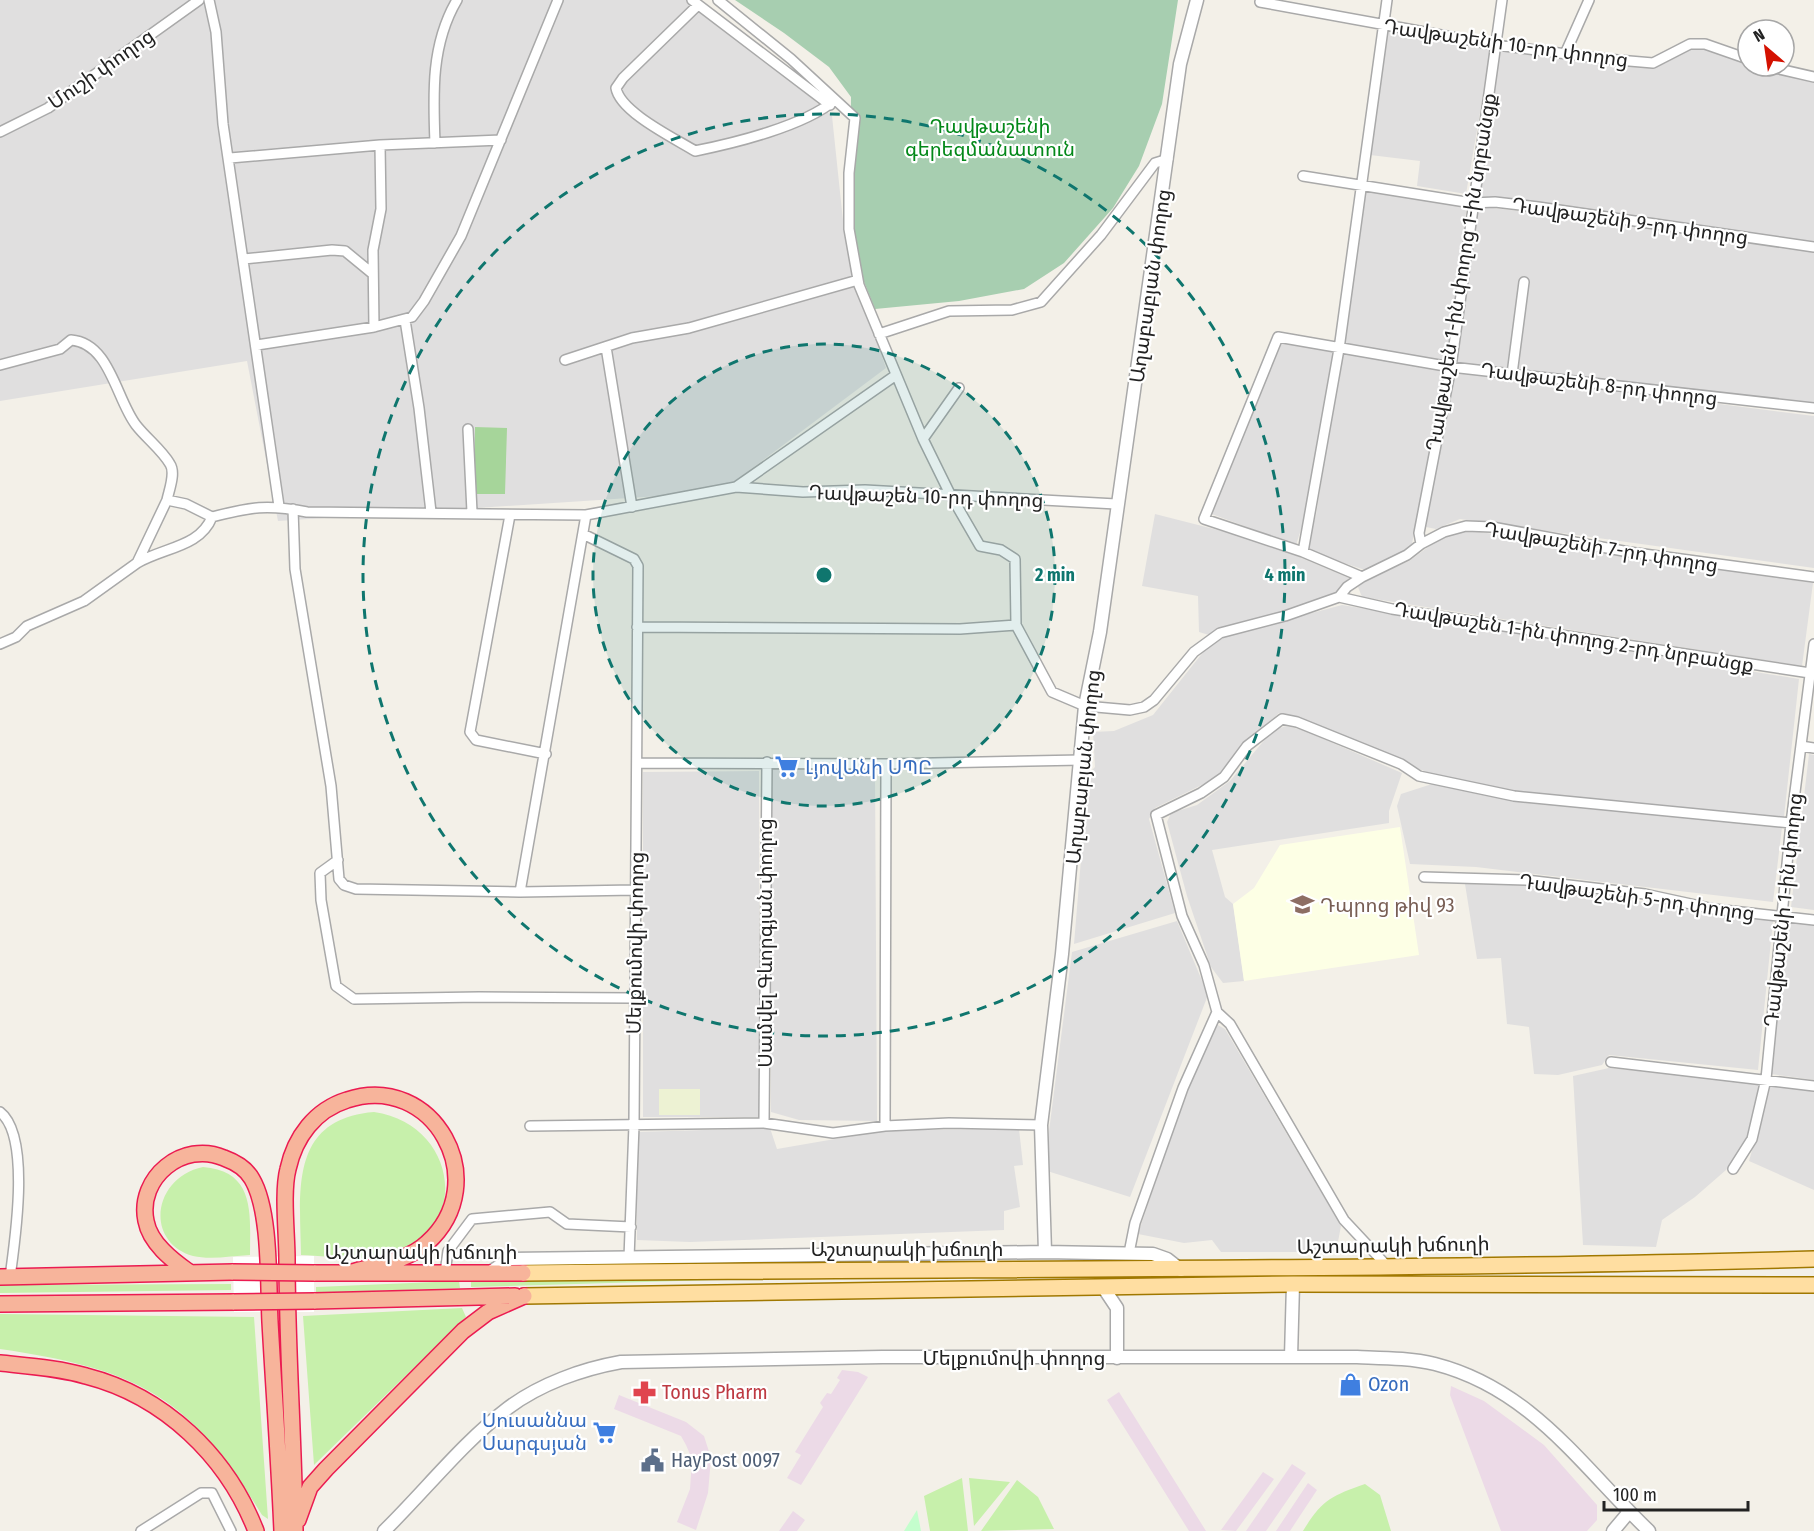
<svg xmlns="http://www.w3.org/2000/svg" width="1814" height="1531" viewBox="0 0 1814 1531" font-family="'Fira Sans Condensed','Noto Sans Armenian',sans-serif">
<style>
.residential{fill:#e0dfdf}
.industrial{fill:#ecdae7}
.education{fill:#fdffe5}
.farmland{fill:#edf2d3}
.grass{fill:#c7f0ab}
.forest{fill:#a6d59a}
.cemetery{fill:#a7ceb0}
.park{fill:#c4fecd}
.pier{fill:#fff}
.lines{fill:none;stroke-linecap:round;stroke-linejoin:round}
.minor-casing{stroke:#a9a9a9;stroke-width:12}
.tertiary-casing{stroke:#a9a9a9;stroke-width:15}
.primary-casing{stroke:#a07800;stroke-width:18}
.trunk-casing{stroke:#eb1b51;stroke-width:18}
.minor{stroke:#fff;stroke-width:9}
.tertiary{stroke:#fff;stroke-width:12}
.primary{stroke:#ffdea1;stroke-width:15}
.trunk{stroke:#f7b49b;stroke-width:15}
.trunk-bridge-casing{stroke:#eb1b51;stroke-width:18;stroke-linecap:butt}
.trunk-bridge{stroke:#f7b49b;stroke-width:15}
.ring{fill:none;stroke:#0f766e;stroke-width:3;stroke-dasharray:10 8}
.labels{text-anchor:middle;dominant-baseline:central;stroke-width:4.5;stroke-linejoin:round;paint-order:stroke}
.street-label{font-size:20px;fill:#222;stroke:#fff}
.park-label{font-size:20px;fill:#038819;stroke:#fff}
.shop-label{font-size:20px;fill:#366cbe;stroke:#fff;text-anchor:start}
.education-label{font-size:20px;fill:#785e54;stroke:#fff;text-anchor:start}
.health-label{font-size:20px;fill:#be3a42;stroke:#fff;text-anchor:start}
.service-label{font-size:20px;fill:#4e5e75;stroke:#fff;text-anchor:start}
.centre{fill:#0f766e;stroke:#fff;stroke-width:3}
.ring-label{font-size:18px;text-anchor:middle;font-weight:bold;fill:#0f766e;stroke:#fff;stroke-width:4.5;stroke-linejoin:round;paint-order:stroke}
</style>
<rect width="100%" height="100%" fill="#f3f0e8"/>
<path class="residential" d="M0 0H700L832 116 844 230 858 287 886 368 734 482 675 495 278 521 247 361 0 401Z
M1388 30 1491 49 1466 194 1417 186 1420 161 1370 155Z
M1690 44 1748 59V66H1766L1814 77V247L1472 203 1496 45 1653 63Z
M1366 191 1467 205 1447 361 1344 344Z
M1475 206 1582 218 1814 252V404L1454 363Z
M1281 342 1333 352 1304 520 1296 545 1209 513Z
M1342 353 1445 370 1411 549 1368 571 1305 550 1316 515Z
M1453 370 1814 416V568L1460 519 1436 529 1426 527 1432 478Z
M1155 514 1261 541 1349 578 1333 595 1209 635 1199 632 1198 596 1142 586Z
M1467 530 1813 583 1802 666 1362 597 1358 587 1364 581 1409 561 1442 537Z
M1342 605 1799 679 1784 817 1516 794 1429 773 1279 713 1244 745 1222 775 1155 808 1149 819 1175 913 1074 944 1088 774 1095 767 1093 732 1114 731 1153 715 1204 651 1226 636Z
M1286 726 1303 730 1402 773 1389 811V823L1212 850 1225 897 1233 904 1244 981 1223 983 1211 967 1187 896 1167 822 1171 813 1197 805 1230 781 1272 731Z
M1809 754 1814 755V910L1791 907Z
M770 766 875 769 877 1121 799 1120 771 1112Z
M759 771 760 1117H643V772Z
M1432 784 1551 803 1782 827 1773 902 1476 867 1410 864 1397 806 1401 794Z
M1465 884 1528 885 1773 921 1758 1070 1609 1055 1602 1065 1558 1075 1534 1074 1529 1027 1507 1024 1501 958 1477 959Z
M1177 921 1208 995 1130 1197 1044 1170 1072 952Z
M1787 922 1814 925V1080L1770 1074Z
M1216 1024 1225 1029 1341 1226 1336 1252H1221L1212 1240 1184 1243 1138 1234 1189 1081Z
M1609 1068 1762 1083 1748 1139 1726 1170 1695 1197 1662 1220 1656 1247 1583 1245 1573 1076Z
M1771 1084 1814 1090V1190L1749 1161Z
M770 1128 777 1149 887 1130 1019 1129 1023 1165 1014 1166 1020 1207 1004 1211V1230L690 1242 637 1240 636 1132Z"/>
<path class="industrial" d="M842 1370 858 1372 868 1377 801 1485 787 1478 801 1455 795 1452 823 1407 820 1403 827 1393 831 1394 840 1380 837 1378Z
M1451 1386 1484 1401 1544 1445 1597 1505V1520L1587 1531H1501L1450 1395Z
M1119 1392 1206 1531H1189L1107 1400Z
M619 1395 686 1422 704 1436 711 1458 708 1493 696 1530 677 1522 690 1489 692 1459 686 1445 681 1436 614 1409Z
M1292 1464 1306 1473 1266 1531H1246Z
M1263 1472 1274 1479 1236 1531 1221 1530Z
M1308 1483 1317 1490 1290 1531H1276Z
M793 1511 805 1520 797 1531H779Z"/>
<path class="education" d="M1400 827 1419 955 1244 981 1233 904 1254 888 1280 845Z"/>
<path class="farmland" d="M659 1089H700V1115H659Z"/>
<path class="grass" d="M374 1112C454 1123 473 1224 398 1252 369 1263 331 1256 301 1255 300 1191 289 1119 374 1112Z
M203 1167C256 1171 250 1215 250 1255 232 1256 210 1260 193 1256 143 1241 154 1177 203 1167Z
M783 1278 471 1287V1280Z
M459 1281 460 1288 316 1293V1287Z
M231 1284V1290L0 1293V1285Z
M462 1308 466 1317 314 1465 303 1316Z
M0 1314 254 1317 268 1519 262 1515C190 1395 136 1369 0 1349Z
M962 1478 968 1531H930L924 1496Z
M969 1478 1010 1482 974 1526Z
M1017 1480 1038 1497 1054 1529 981 1531Z
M1365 1484 1380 1495 1391 1531H1303C1322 1500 1331 1496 1365 1484Z"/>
<path class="forest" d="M475 427 507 428 505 494H474Z"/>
<path class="cemetery" d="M735 0H1178L1162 104 1139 166 1113 208 1064 263 1024 289 959 301 875 309 854 257 850 204 851 97 829 67 784 33Z"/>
<path class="park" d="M917 1510 921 1531H904Z"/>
<path class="pier" d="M314 1256V1312H234L233 1257Z"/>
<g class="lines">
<defs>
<path id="minor" d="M209 0 216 32 223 124 279 506
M692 0 830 105
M718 0 791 59 855 118 849 173V229L859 285 923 439 950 494 980 546 1001 550 1015 559 1016 625 1052 692 1085 706 1130 710 1144 707 1154 700 1194 652 1220 633 1285 616 1339 597 1347 587 1362 577 1407 555 1421 544 1444 532 1466 526 1492 527 1629 552 1814 577
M1260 2 1496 45 1606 59 1653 63 1690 44H1705L1748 59
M698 5 623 78 616 88C620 112 674 138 695 151 735 143 804 126 835 100
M1565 54 1589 0
M1766 66 1814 77
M0 132 48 108 199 0
M435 143C433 93 431 44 457 0
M380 145 501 140
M230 158 380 145 381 209 373 250 374 327
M1303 176 1472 203 1495 202 1538 207 1814 247
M244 259 332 250 345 251 373 274
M405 320 419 408 431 512
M879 334 949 311 1012 310 1041 302 1101 235 1155 163 1168 159
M257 345 374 327 412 317 424 301 461 236 558 0
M606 347 632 507
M565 360 632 338 689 328 858 280
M0 365 60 349 71 340C110 343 116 399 136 425 146 438 162 450 170 464 176 473 169 490 167 500L186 504 212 517C251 507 267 504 307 512L586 515 736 487 896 375
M1512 374 1524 282
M468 429 472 512
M923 439 959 388
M736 487 803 492 865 490 1116 504
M293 509 295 569 331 786 339 879 344 885 356 889 520 892 635 890
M510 515 470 732 476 740 546 754
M583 534 634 559 638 566 634 1125 629 1258
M1421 544 1419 533 1451 367 1502 0
M1303 552 1204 519 1278 337 1451 367 1814 408
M137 563C165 547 200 547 212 517
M1362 577 1303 552 1339 349 1387 0
M1339 597 1392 609 1810 673
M637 627 960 629 1016 625
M0 644 16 637 27 626 84 601 137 563 167 500
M1801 746 1814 748
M637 763 886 764 1082 760
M338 860 320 873 321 900 336 986 354 999 479 997 633 998
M1424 877 1526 880 1645 894 1714 909 1814 920
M520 892 586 515
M1217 1012 1230 1024 1344 1220 1387 1266
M1611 1062 1814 1086
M0 1112C31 1136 15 1240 10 1277
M764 1123 767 762
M530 1126 764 1123 833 1133 885 1126 949 1123 1041 1125
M885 1126 886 764
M1733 1169 1752 1139 1766 1079 1791 823 1814 644
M1129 1253 1135 1223 1183 1088 1217 1012 1204 965 1182 916 1156 815 1201 793 1224 777 1247 746 1282 719 1297 722 1344 741 1401 764 1419 776 1514 796 1791 823
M445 1273 448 1251 472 1219 550 1212 567 1224 631 1227
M141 1531 201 1493H212L231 1531"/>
<path id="tertiary" d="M1045 1252 1041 1125 1062 954 1085 706 1100 632 1180 64 1197 0
M489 1273 510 1259 1045 1252 1153 1254 1167 1259 1181 1270
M1103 1287 1117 1308V1358
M1291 1357 1293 1284
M384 1531C425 1491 462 1443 508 1408 540 1384 582 1369 621 1362L882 1357H1357C1383 1358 1410 1358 1435 1364 1532 1389 1581 1466 1649 1531
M1613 1531 1629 1512"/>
<path id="primary" d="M523 1273C954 1268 1384 1271 1814 1259
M524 1296 1293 1284 1814 1285"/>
<path id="trunk" d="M189 1272C172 1260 150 1243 146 1221 137 1178 183 1140 224 1158 235 1162 246 1168 252 1179 271 1211 268 1284 270 1322 274 1392 279 1461 282 1531
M314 1273H523
M0 1277 233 1272
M314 1301 515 1296
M0 1304 234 1302
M0 1363C28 1366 59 1368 86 1376 164 1396 227 1456 256 1531
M298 1520 310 1487 326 1469 463 1331 488 1312 524 1296
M295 1531C294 1440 287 1350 287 1259 287 1234 282 1192 288 1169 295 1137 315 1110 347 1100 433 1071 495 1182 427 1243 408 1261 376 1265 352 1272"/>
</defs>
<use href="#minor" class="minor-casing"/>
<use href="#tertiary" class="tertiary-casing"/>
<use href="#primary" class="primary-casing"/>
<use href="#trunk" class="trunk-casing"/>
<use href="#minor" class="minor"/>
<use href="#tertiary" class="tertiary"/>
<use href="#primary" class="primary"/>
<use href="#trunk" class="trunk"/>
<defs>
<path id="trunk-bridge" d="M233 1272 314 1273
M234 1302 314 1301"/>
</defs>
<use href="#trunk-bridge" class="trunk-bridge-casing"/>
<use href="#trunk-bridge" class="trunk-bridge"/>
</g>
<circle cx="824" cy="575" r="231" fill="#0f766e" fill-opacity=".12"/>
<g class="ring">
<circle cx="824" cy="575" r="231"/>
<circle cx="824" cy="575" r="461"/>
</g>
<defs>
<symbol id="supermarket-bare" viewBox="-9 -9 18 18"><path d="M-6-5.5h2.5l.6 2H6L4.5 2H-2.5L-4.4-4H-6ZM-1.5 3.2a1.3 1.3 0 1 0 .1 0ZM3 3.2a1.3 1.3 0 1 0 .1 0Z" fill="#3f7fe0" stroke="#fff" stroke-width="2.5" paint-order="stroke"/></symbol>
<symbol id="school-bare" viewBox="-9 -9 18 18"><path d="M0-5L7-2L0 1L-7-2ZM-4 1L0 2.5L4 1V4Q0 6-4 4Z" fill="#8d6e63" stroke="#fff" stroke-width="2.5" paint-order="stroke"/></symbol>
<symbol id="shop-bare" viewBox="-9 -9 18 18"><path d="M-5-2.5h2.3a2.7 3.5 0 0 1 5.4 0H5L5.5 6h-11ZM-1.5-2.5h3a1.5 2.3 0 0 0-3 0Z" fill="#3f7fe0" stroke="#fff" stroke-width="2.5" paint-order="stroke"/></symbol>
<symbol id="pharmacy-bare" viewBox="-9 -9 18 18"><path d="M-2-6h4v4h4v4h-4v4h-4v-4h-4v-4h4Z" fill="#e0444e" stroke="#fff" stroke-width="2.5" paint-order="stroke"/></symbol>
<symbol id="civic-bare" viewBox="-9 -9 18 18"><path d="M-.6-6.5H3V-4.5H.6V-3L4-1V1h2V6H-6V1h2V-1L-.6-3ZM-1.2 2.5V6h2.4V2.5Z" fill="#5c6f8a" stroke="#fff" stroke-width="2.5" paint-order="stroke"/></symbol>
</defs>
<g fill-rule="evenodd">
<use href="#supermarket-bare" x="770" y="750" width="33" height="33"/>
<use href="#school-bare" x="1286" y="888" width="33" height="33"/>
<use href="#shop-bare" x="1334" y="1368" width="33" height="33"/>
<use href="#pharmacy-bare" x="628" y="1376" width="33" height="33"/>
<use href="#supermarket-bare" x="588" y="1416" width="33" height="33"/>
<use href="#civic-bare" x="636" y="1444" width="33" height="33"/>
</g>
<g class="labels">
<g class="street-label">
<text transform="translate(1506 43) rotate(8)">Դավթաշենի 10-րդ փողոց</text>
<text transform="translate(101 69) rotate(-35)">Մուշի փողոց</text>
<text transform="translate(1630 221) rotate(8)">Դավթաշենի 9-րդ փողոց</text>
<text transform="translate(1461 272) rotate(-81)">Դավթաշեն 1-ին փողոց 1-ին նրբանցք</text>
<text transform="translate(1150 286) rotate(-82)">Աղաբաբյան փողոց</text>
<text transform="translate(1599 384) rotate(7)">Դավթաշենի 8-րդ փողոց</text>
<text transform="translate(926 496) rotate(2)">Դավթաշեն 10-րդ փողոց</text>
<text transform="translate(1601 547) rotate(9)">Դավթաշենի 7-րդ փողոց</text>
<text transform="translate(1574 637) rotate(9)">Դավթաշեն 1-ին փողոց 2-րդ նրբանցք</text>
<text transform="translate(1083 767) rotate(-84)">Աղաբաբյան փողոց</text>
<text transform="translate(1637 897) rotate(8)">Դավթաշենի 5-րդ փողոց</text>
<text transform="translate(1783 910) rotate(-84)">Դավթաշենի 1-ին փողոց</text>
<text transform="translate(635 943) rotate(-89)">Մելքումովի փողոց</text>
<text transform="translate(765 943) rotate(-90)">Սամվել Գևորգյան փողոց</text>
<text transform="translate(1393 1245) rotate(-1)">Աշտարակի խճուղի</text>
<text x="907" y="1249">Աշտարակի խճուղի</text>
<text x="421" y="1252">Աշտարակի խճուղի</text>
<text x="1014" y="1358">Մելքումովի փողոց</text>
</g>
<g class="park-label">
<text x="990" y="126">Դավթաշենի<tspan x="990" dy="23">գերեզմանատուն</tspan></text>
</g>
<g class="shop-label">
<text x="805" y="767">ԼյովԱնի ՍՊԸ</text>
<text x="1368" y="1384">Ozon</text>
<text x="587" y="1420" text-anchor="end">Սուսաննա<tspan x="587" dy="23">Սարգսյան</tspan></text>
</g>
<g class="education-label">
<text x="1320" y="905">Դպրոց թիվ 93</text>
</g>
<g class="health-label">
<text x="662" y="1392">Tonus Pharm</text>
</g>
<g class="service-label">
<text x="671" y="1460">HayPost 0097</text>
</g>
</g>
<circle cx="824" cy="575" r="9" class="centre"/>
<g class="ring-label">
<text x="1055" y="581">2 min</text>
<text x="1285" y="581">4 min</text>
</g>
<g transform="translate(1766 48) rotate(331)"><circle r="28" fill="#ffffff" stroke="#a7a7a7" stroke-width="1.5"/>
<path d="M0-4.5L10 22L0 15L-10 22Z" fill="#d41100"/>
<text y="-9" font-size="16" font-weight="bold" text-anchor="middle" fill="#222222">N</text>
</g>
<path d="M1604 1501v9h144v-9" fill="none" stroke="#222222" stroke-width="3"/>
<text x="1613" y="1501" font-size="18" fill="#222222" stroke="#ffffff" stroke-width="4.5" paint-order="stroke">100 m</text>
</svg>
